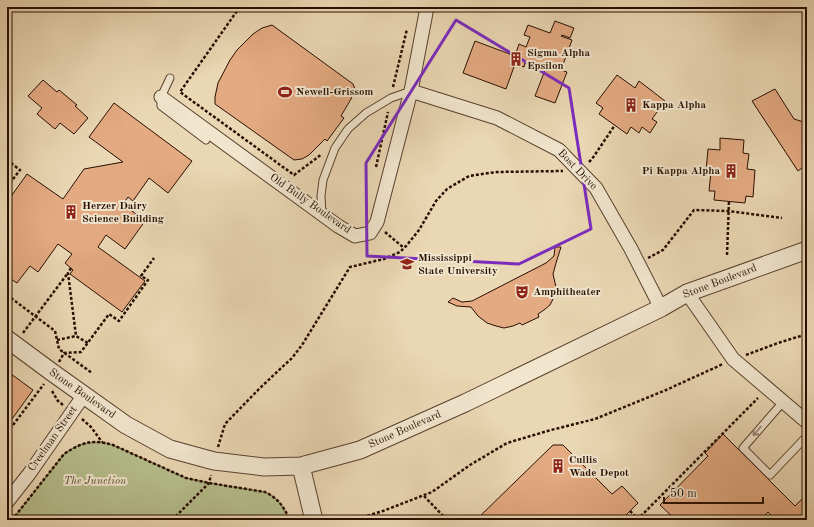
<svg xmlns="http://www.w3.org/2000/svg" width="814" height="527" viewBox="0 0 814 527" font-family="'Old Standard TT',serif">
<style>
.green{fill:#b6be8d;stroke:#6e6647}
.building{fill:#e4aa82;stroke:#270e01}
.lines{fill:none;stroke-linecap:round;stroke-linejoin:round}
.service-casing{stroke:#58402e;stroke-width:9}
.minor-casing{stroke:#58402e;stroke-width:15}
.tertiary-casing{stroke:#58402e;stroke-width:19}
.path{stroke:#270e01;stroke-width:2.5;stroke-dasharray:3 2;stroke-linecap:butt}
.service{stroke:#f1e5ce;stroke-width:7}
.minor{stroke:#f1e5ce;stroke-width:13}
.tertiary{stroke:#f1e5ce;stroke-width:17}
.oneway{stroke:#968472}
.marked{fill:none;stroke:#7b2cbf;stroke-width:3;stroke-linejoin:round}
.labels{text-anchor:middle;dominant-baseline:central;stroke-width:4;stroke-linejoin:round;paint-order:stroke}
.poi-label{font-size:11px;font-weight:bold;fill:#270e01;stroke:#f1e5ce;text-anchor:start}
.street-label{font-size:11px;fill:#270e01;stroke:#f1e5ce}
.park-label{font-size:11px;font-style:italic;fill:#594c32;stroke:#f1e5ce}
</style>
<rect width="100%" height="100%" fill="#ead7b3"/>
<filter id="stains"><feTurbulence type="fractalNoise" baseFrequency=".005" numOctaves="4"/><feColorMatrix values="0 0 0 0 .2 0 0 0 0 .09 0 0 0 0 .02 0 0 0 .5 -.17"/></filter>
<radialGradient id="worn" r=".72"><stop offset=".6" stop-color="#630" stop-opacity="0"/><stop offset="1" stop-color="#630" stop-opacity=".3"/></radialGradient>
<path class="green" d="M102 442 113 445 186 478 209 483 265 492C282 501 281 505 290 520H12L64 454C80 443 84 443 102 442Z"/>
<path class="building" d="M555 21 574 28 570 38 562 35 561 36 572 40 561 70 567 72 555 103 535 96 545 70 525 63 524 67 515 64 506 89 463 73 475 41 515 56 519 44 526 47 530 37 524 35 528 25 550 33Z
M272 25 353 84 355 89 351 99 341 116 344 118 327 141 325 139 309 155 302 159 294 160 215 104V97L218 83 230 60 237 50 253 34 262 28Z
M617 75 635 88 639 81 665 101 652 119 657 122 650 133 642 127 639 133 631 127 627 134 599 114 603 108 596 103Z
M43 80 57 92 59 90 77 105 75 106 88 118 74 134 60 123 55 129 37 114 42 108 28 96Z
M775 89 794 119 807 123V164L798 171 752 101Z
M114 103 192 161 168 193 149 178 133 201 128 197 123 204 145 221 125 249 106 235 98 247 145 281 122 312 70 274 73 270 65 263 72 254 58 244 38 272 30 266 17 283 9 278 7 281V202L27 174 63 199 84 169 123 162 89 137Z
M720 138 744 140 743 153 749 154 747 169 755 170 753 197 746 196 745 203 714 200 715 191H709L711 172 706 171 708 149 720 150Z
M555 247H561L556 263 553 274 556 287 554 297 550 305 544 310 538 314 539 317 522 325 520 323 513 326 504 328 496 326 487 323 478 316 471 307 457 306 448 302 453 298 462 302 472 301 546 263 554 256Z
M7 371 33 390 7 426Z
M723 434 795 506 807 494V520H776L768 512 760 520H676L660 505 708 456 705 453Z
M553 445H563L612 494 622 486 638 503 621 520H471L475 515 478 518Z"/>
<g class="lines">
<defs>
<path id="service" d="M170 78 161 97V106L206 140
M322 215 321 196 323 180 335 148 348 129 366 113 391 98 411 91
M783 402 743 448 770 475 807 436"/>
<path id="minor" d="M411 91 497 118 559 150 596 188 631 249 661 308
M161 97 338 226 355 236 370 233 377 222 411 91 425 18 427 7
M687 293 733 359 807 422
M7 502 29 474 84 395"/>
<path id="tertiary" d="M7 339 53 373 126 425 170 449 214 461 264 467 301 466 360 450 465 403 661 308 687 293 807 250
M301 466 312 512 314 520"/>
</defs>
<use href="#service" class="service-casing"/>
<use href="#minor" class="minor-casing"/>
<use href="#tertiary" class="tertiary-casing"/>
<path class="path" d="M237 11 180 92 294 175 322 154
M393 87 407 29
M7 160 20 170 7 187
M589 162 592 159 615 125
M376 167 388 112
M385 232 404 248
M727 255 729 201
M648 258 663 250 694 210 728 211 782 218
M71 268 68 273 76 336
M7 295 55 331 59 349 92 373
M23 333 68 273
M57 340 76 336 88 343
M746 355 778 343 807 334
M59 362 64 353 81 352 109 314 119 321 148 280 141 276 154 258
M52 391 58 401 63 405
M82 419 91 427 102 442
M7 433 44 384
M218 447 225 424 259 389 278 371 292 358 302 345 350 267 384 259 400 252 407 245 419 230 436 201 447 189 469 176 482 174 497 172 563 171
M424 496 447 520
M630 511 638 519 758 398
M12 520 64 454C82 442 93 439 113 445L186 478 209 483 265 492C279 499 283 506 290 520
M172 520 209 483 211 475
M353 520 383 511 432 492 470 465 507 443 551 430 595 419 666 390 723 364"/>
<use href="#service" class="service"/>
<use href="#minor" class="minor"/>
<use href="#tertiary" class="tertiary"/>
</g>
<defs><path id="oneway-shaft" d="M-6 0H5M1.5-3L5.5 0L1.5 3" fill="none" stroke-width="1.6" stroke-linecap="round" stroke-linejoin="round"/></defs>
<use class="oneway" href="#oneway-shaft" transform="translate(757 431) rotate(131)"/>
<path class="marked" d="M456 20 569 88 591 229 519 264 367 256 366 163Z"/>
<defs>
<symbol id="building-bare" viewBox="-9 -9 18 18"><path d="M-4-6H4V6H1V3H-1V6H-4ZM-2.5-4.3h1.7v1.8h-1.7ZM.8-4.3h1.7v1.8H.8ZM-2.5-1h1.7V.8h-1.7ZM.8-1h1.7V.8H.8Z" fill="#8f2418" stroke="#f1e5ce" stroke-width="2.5" paint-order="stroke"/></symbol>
<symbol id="stadium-bare" viewBox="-9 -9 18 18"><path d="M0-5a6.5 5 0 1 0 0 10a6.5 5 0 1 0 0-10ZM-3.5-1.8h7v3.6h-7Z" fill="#8f2418" stroke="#f1e5ce" stroke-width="2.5" paint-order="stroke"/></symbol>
<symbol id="university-bare" viewBox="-9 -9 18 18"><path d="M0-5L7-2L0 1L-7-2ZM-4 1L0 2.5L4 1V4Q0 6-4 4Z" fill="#8f2418" stroke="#f1e5ce" stroke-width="2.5" paint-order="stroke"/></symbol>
<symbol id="theatre-bare" viewBox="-9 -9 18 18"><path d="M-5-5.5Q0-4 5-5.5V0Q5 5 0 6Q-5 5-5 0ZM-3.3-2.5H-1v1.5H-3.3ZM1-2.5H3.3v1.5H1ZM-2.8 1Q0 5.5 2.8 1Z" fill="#8f2418" stroke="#f1e5ce" stroke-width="2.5" paint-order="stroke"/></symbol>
</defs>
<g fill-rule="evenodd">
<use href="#building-bare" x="506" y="49" width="20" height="20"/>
<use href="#stadium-bare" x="275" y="82" width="20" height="20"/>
<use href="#building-bare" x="621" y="95" width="20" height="20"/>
<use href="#building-bare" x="721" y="161" width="20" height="20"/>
<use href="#building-bare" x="61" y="202" width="20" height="20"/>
<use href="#university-bare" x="397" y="254" width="20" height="20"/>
<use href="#theatre-bare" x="512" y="282" width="20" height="20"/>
<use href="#building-bare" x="548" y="456" width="20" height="20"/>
</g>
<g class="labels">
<g class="poi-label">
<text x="527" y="53">Sigma Alpha<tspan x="527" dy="13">Epsilon</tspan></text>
<text x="296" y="92">Newell-Grissom</text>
<text x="642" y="105">Kappa Alpha</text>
<text x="720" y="171" text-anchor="end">Pi Kappa Alpha</text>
<text x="82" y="206">Herzer Dairy<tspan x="82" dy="13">Science Building</tspan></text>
<text x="418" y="258">Mississippi<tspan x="418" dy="13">State University</tspan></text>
<text x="533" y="292">Amphitheater</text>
<text x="569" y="460">Cullis<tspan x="569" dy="13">Wade Depot</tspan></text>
</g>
<g class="street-label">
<text transform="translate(577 170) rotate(46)">Bost Drive</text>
<text transform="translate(310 204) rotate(35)">Old Bully Boulevard</text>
<text transform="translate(720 282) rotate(-21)">Stone Boulevard</text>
<text transform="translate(82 394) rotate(35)">Stone Boulevard</text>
<text transform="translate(405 430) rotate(-24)">Stone Boulevard</text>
<text transform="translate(53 439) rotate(-55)">Creelman Street</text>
</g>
<g class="park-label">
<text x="95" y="481">The Junction</text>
</g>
</g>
<rect width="814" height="527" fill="none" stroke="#ead7b3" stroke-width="24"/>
<rect x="8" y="8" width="798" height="511" fill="none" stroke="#270e01" stroke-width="2"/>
<rect x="12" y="12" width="790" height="503" fill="none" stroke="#270e01"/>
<path d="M664 497v6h99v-6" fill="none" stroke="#270e01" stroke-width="2"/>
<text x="670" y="497" font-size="12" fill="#270e01" stroke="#f1e5ce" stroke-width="3" paint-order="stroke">50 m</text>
<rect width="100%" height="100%" filter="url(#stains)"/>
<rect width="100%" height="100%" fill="url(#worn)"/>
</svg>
